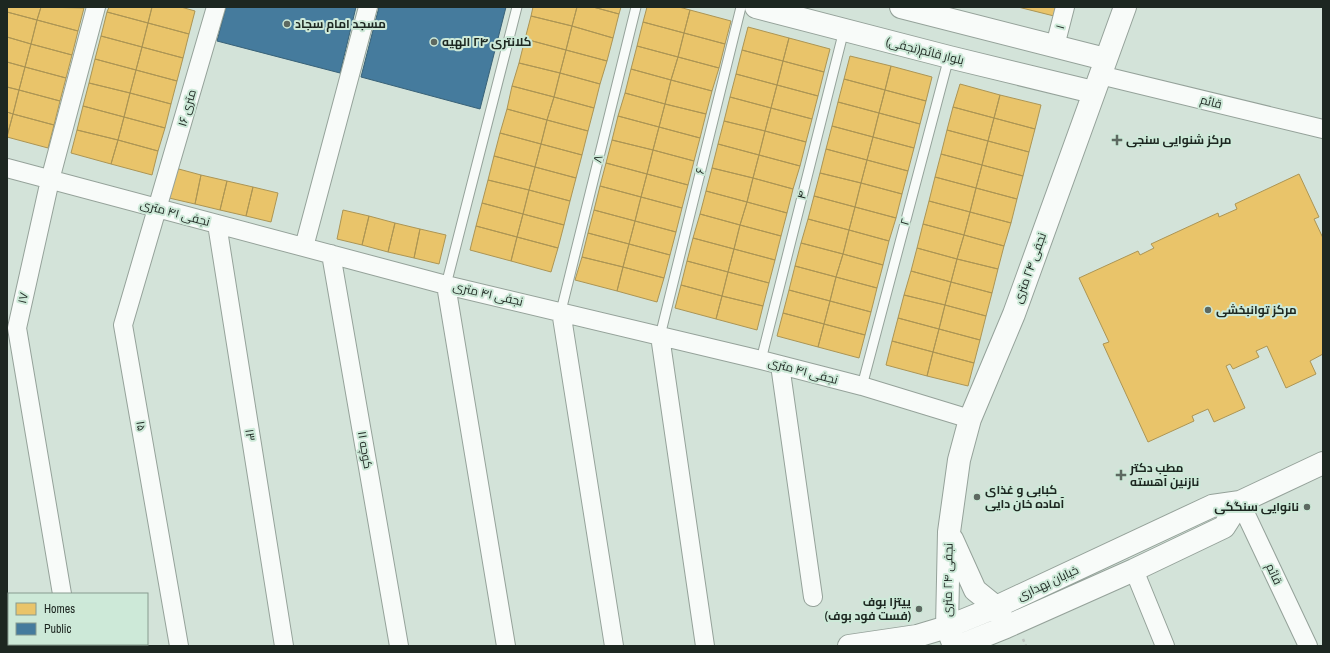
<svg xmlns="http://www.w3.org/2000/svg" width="1330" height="653" viewBox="0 0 1330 653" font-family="'Archivo Narrow',Cairo,sans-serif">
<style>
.homes{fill:#e9c46a;stroke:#ac9554}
.public{fill:#457b9d;stroke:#396278}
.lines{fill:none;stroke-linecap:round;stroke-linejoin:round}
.service-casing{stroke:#95a29a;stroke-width:11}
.minor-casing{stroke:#95a29a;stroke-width:20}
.tertiary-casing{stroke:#95a29a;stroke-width:24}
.path{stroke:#bec3c0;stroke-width:2.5;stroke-dasharray:3 3;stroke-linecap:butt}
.service{stroke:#f8fbf9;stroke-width:9}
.minor{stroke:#f8fbf9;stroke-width:18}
.tertiary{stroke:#f8fbf9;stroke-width:22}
.poi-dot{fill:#5d6961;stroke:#cde9d8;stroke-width:1.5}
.labels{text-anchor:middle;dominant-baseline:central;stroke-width:4;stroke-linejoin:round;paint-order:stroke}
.poi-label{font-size:12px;font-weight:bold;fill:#1d2721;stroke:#cde9d8;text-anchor:start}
.street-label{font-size:12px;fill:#1d2721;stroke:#cde9d8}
</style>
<rect width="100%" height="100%" fill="#d3e3d9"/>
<path class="homes" d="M7 7H41L37 20 7 12Z
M41 7 84 8 78 31 37 20Z
M109 7H152L148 23 107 12Z
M152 7H181L195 11 189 34 148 23Z
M533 7H577L572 26 531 16Z
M577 7H593L619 14 613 38 572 26Z
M593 7H621L619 14Z
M647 7H679L690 10 684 33 643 22Z
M1018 7H1056L1054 16Z
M690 10 731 21 725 44 684 33Z
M7 12 37 20 31 44 7 37Z
M107 12 148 23 142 47 101 36Z
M531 16 572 26 566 50 525 39Z
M37 20 78 31 72 55 31 44Z
M643 22 684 33 678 57 637 46Z
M148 23 189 34 183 58 142 47Z
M572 26 613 38 607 61 566 50Z
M748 27 789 38 783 61 742 50Z
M684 33 725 44 719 68 678 57Z
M101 36 142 47 136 70 95 59Z
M7 37 31 44 25 67 7 62Z
M789 38 830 49 824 72 783 61Z
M525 39 566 50 560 73 519 63Z
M31 44 72 55 66 78 25 67Z
M637 46 678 57 671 80 631 69Z
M142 47 183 58 177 81 136 70Z
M566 50 607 61 600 84 560 73Z
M742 50 783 61 777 85 736 74Z
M850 56 891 66 885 90 844 79Z
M678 57 719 68 712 91 671 80Z
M95 59 136 70 130 93 89 83Z
M783 61 824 72 818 96 777 85Z
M7 62 25 67 19 90 7 87Z
M519 63 560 73 554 97 512 86Z
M891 66 932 77 926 101 885 90Z
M25 67 66 78 60 101 19 90Z
M631 69 671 80 665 104 625 93Z
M136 70 177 81 171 104 130 93Z
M560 73 600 84 594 108 554 97Z
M736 74 777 85 771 108 730 97Z
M844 79 885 90 879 113 838 102Z
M671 80 712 91 706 114 665 104Z
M89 83 130 93 124 117 83 106Z
M960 84 1000 95 994 118 953 107Z
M777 85 818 96 812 119 771 108Z
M512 86 554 97 547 120 507 109Z
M7 87 19 90 13 114 7 112Z
M19 90 60 101 54 125 13 114Z
M885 90 926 101 920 124 879 113Z
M130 93 171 104 165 128 124 117Z
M625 93 665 104 659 127 618 116Z
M1000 95 1041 105 1035 129 994 118Z
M554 97 594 108 588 131 547 120Z
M730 97 771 108 765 131 724 121Z
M838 102 879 113 873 137 832 126Z
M665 104 706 114 700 138 659 127Z
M83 106 124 117 118 140 77 130Z
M953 107 994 118 988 141 947 130Z
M771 108 812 119 806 142 765 131Z
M507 109 547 120 541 144 500 133Z
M7 112 13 114 7 136Z
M879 113 920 124 914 148 873 137Z
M13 114 54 125 48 148 7 137Z
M618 116 659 127 653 150 612 140Z
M124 117 165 128 158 151 118 140Z
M994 118 1035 129 1029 152 988 141Z
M547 120 588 131 582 155 541 144Z
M724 121 765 131 759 155 718 144Z
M832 126 873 137 867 160 826 149Z
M659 127 700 138 694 161 653 150Z
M77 130 118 140 111 164 71 153Z
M947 130 988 141 982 165 941 154Z
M765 131 806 142 800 166 759 155Z
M500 133 541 144 535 167 494 156Z
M873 137 914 148 908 171 867 160Z
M118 140 158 151 152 175 111 164Z
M612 140 653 150 647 174 606 163Z
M988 141 1029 152 1023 176 982 165Z
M541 144 582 155 576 178 535 167Z
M718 144 759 155 753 178 712 168Z
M826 149 867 160 861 183 820 173Z
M653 150 694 161 688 185 647 174Z
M941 154 982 165 976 188 935 177Z
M759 155 800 166 793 189 753 178Z
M494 156 535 167 529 190 488 180Z
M867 160 908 171 902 194 861 183Z
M606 163 647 174 641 197 600 186Z
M982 165 1023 176 1017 199 976 188Z
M535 167 576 178 570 201 529 190Z
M175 168 201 175 195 204 169 198Z
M712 168 753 178 747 202 706 191Z
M820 173 861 183 855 207 814 196Z
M647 174 688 185 682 208 641 197Z
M1299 174 1319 217 1314 219 1323 238V354L1310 361 1316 374 1286 388 1267 346 1256 351 1259 357 1233 369 1230 364 1226 366 1245 408 1214 422 1208 409 1192 416 1194 421 1148 442 1103 344 1109 342 1079 278 1138 251 1140 255 1154 248 1151 244 1218 213 1219 217 1237 209 1235 204Z
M201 175 227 181 220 210 195 204Z
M935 177 976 188 970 212 929 201Z
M753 178 793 189 787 213 747 202Z
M488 180 529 190 523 214 482 203Z
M227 181 253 187 246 216 220 210Z
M861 183 902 194 896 218 855 207Z
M600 186 641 197 635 221 594 210Z
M253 187 278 193 271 222 246 216Z
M976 188 1017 199 1011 223 970 212Z
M529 190 570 201 564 225 523 214Z
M706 191 747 202 740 225 700 214Z
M814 196 855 207 849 230 808 219Z
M641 197 682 208 676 232 635 221Z
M929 201 970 212 964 235 923 224Z
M747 202 787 213 781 236 740 225Z
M482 203 523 214 517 237 476 226Z
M855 207 896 218 889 241 849 230Z
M343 210 369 216 362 245 337 239Z
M594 210 635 221 629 244 588 233Z
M970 212 1011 223 1004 246 964 235Z
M523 214 564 225 558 248 517 237Z
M700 214 740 225 734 249 693 238Z
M369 216 395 223 388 252 362 245Z
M808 219 849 230 843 254 801 243Z
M635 221 676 232 670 255 629 244Z
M395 223 420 229 414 258 388 252Z
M923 224 964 235 957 259 917 248Z
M740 225 781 236 775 260 734 249Z
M476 226 517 237 511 261 470 250Z
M420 229 446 235 439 264 414 258Z
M849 230 889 241 883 265 843 254Z
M588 233 629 244 623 267 582 257Z
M964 235 1004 246 998 269 957 259Z
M517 237 558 248 551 272 511 261Z
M693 238 734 249 728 272 687 261Z
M801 243 843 254 836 277 795 266Z
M629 244 670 255 664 278 623 267Z
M917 248 957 259 951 282 911 271Z
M734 249 775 260 769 283 728 272Z
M843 254 883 265 877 288 836 277Z
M582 257 623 267 617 291 575 280Z
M957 259 998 269 992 293 951 282Z
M687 261 728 272 722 296 681 285Z
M795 266 836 277 830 301 789 290Z
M623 267 664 278 657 302 617 291Z
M911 271 951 282 945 305 904 295Z
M728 272 769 283 763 306 722 296Z
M836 277 877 288 871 312 830 301Z
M951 282 992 293 986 316 945 305Z
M681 285 722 296 716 319 675 308Z
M789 290 830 301 824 324 783 313Z
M904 295 945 305 939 329 898 318Z
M722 296 763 306 757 330 716 319Z
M830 301 871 312 865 335 824 324Z
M945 305 986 316 980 340 939 329Z
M783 313 824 324 818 347 777 336Z
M898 318 939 329 933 352 892 341Z
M824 324 865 335 859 358 818 347Z
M939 329 980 340 974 363 933 352Z
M892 341 933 352 927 376 886 365Z
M933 352 974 363 968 386 927 376Z"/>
<path class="public" d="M226 7H356L340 73 217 41Z
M379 7H506L480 109 361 77Z"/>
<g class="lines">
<defs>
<path id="service" d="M446 285 517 7
M561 311 636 7
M660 336 741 7
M761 360 844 30
M862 386 949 57"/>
<path id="minor" d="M1055 46 1065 7
M1100 75 1323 129
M7 168 446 285 761 360 862 386 970 419
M217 224 284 646
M304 247 368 7
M331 254 399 646
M446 285 506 646
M561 311 614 646
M660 336 705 646
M780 365 813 597
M1240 502 1308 646
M1134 570 1165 646
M62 594 17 328 50 180 96 7
M70 644 71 646
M179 646 123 325 216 7"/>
<path id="tertiary" d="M756 7 949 57 1093 92
M901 7 1105 59
M952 539 975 590 996 607 1002 618
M849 646 917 636 947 627 996 607 1212 506 1240 502 1323 463
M954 646 947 627 949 532 959 460 970 419 1014 314 1125 7
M959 646 1006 627 1134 570 1224 527 1240 502"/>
</defs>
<use href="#service" class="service-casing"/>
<use href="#minor" class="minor-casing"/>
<use href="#tertiary" class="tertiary-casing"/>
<path class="path" d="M1023 639 1026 646"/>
<use href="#service" class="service"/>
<use href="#minor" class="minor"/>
<use href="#tertiary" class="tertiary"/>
</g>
<g class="poi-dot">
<circle cx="287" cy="24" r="4"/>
<circle cx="434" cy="42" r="4"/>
<path d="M1115 134h4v4h4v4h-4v4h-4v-4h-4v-4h4z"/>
<circle cx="1208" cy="310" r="4"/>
<path d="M1119 469h4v4h4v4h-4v4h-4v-4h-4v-4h4z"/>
<circle cx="977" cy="497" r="4"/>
<circle cx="1307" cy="507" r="4"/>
<circle cx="919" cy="609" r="4"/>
</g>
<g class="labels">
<g class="poi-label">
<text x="295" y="24">مسجد امام سجاد</text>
<text x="442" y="42">کلانتری ۲۴ الهیه</text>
<text x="1126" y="140">مرکز شنوایی سنجی</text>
<text x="1216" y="310">مرکز توانبخشی</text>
<text x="1130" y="468">مطب دکتر<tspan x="1130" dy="14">نازنین آهسته</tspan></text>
<text x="985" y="490">کبابی و غذای<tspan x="985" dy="14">آماده خان دایی</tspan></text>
<text x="1299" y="507" text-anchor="end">نانوایی سنگکی</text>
<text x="911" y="602" text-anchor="end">پیتزا بوف<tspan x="911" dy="14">(فست فود بوف)</tspan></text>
</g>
<g class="street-label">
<text transform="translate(1060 27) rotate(-75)">۱</text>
<text transform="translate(925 51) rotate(14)">بلوار قائم(نجفی)</text>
<text transform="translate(1211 102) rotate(14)">قائم</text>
<text transform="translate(187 108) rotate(-74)">۱۶ متری</text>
<text transform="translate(598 159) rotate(-76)">۸</text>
<text transform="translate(700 171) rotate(-76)">۶</text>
<text transform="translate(802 195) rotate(-76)">۴</text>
<text transform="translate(175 213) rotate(15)">نجفی ۴۱ متری</text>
<text transform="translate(905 222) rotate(-75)">۲</text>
<text transform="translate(1030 268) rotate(-70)">نجفی ۲۴ متری</text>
<text transform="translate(488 294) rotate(13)">نجفی ۴۱ متری</text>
<text transform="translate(23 298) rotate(-77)">۱۷</text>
<text transform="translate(803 371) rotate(15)">نجفی ۴۱ متری</text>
<text transform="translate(141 426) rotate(80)">۱۵</text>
<text transform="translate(250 435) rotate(81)">۱۳</text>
<text transform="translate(365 450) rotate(80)">کوچه ۱۱</text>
<text transform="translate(1274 574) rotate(65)">قائم</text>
<text transform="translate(948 580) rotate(-89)">نجفی ۲۴ متری</text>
<text transform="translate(1048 583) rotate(-25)">خیابان بهداری</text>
</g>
</g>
<rect width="1330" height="653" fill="none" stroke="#1d2721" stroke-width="16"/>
<rect x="8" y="593" width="140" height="52" fill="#cde9d8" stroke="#879b8f"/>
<rect x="16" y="603" width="20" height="12" fill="#e9c46a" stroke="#879b8f"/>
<text x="44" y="613" font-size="12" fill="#1d2721">Homes</text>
<rect x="16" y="623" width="20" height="12" fill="#457b9d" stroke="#879b8f"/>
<text x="44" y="633" font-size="12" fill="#1d2721">Public</text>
</svg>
